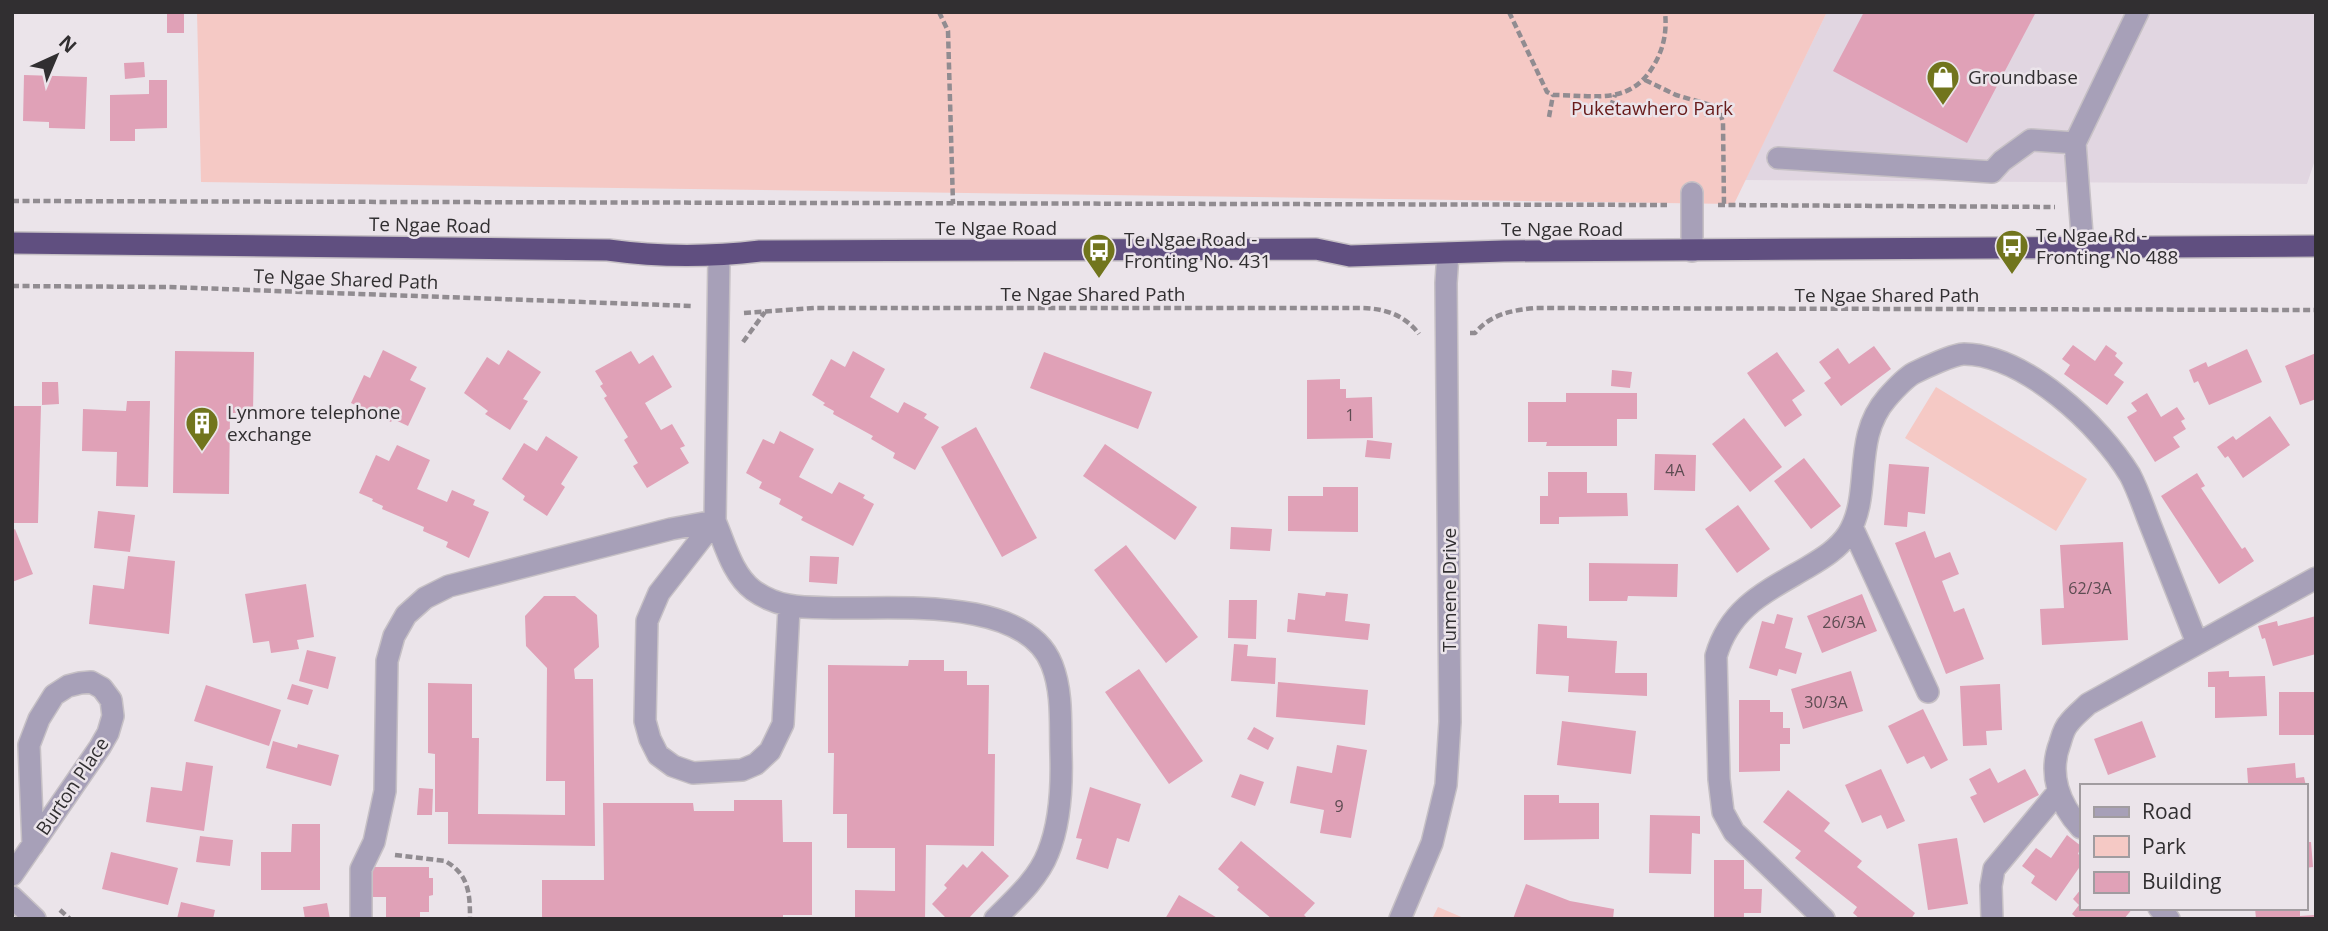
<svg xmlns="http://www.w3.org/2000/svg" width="2328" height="931" viewBox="0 0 2328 931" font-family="'Open Sans',sans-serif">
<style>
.built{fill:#e1d6e1}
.green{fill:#f5c9c5}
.building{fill:#e0a1b7}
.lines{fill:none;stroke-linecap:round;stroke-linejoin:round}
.minor-casing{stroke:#c6c0c5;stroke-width:24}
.highway-casing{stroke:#c6c0c5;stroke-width:24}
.path{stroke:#918c91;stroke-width:4.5;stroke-dasharray:7 3.5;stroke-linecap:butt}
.minor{stroke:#a7a0b8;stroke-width:21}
.highway{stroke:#604f80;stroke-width:21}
.labels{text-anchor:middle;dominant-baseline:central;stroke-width:5;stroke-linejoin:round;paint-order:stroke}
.number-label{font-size:16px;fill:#5d4c52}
.poi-label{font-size:19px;fill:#312f31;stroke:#ebe4ea;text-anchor:start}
.park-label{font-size:19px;fill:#681c1b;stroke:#ebe4ea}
.street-label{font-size:19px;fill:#312f31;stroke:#ebe4ea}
</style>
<rect width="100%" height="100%" fill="#ebe4ea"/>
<path class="built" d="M1827 12H2316V157L2307 184 1745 180Z"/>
<path class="green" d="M197 12H1827L1734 204 201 182Z
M1936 387 2087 479 2056 531 1905 438Z
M1438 907 1466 919H1432Z"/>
<path class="building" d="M167 12H184V33H167Z
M1864 12H2036L1967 143 1833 71Z
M144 62 145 77 125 79 124 63Z
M24 75 87 77 85 129 49 128V122L23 121Z
M149 80H167V128L135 129V141H110V95L149 94Z
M2073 345 2095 361 2106 345 2117 353 2115 356 2123 363 2114 375 2124 382 2107 405 2064 374 2070 365 2062 359Z
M1874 346 1891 369 1841 406 1824 383 1831 378 1819 362 1838 348 1849 364Z
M2247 349 2262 382 2209 405 2198 381 2194 383 2189 370 2206 362 2208 367Z
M383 350 417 367 410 380 426 388 408 426 393 419 391 422 351 403 364 375 370 378Z
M508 350 541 372 523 399 528 401 510 430 485 414 488 411 464 393 487 357 499 365Z
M175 351 254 352 253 413H230L229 494 173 493Z
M631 351 639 364 653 355 672 387 645 403 661 430 672 424 685 446 680 448 689 463 647 488 633 466 638 463 624 440 628 437 604 398 607 396 600 386 603 384 595 371Z
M853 351 885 369 870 397 898 413 904 402 927 414 924 418 939 427 915 470 893 458 895 453 871 439 873 436 833 414 834 411 823 405 825 403 812 395 831 359 845 367Z
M1044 352 1152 392 1138 429 1030 388Z
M1777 352 1805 391 1792 400 1802 415 1785 427 1747 373Z
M2316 353V399L2300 405 2285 366Z
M1612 370 1632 372 1630 388 1611 386Z
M1340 379V389H1346V398L1372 397 1373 438 1307 439V380Z
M42 382H58L59 404 42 405Z
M1566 393H1637V419H1617V446H1546L1547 442H1528V402H1566Z
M2147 393 2161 417 2177 407 2185 419 2181 421 2186 429 2173 437 2180 447 2155 462 2127 417 2137 411 2131 403Z
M127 401H150L148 487 116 486 117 452 82 451 83 409 126 411Z
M12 406H41L38 523H12Z
M2270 416 2290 445 2243 478 2228 456 2225 458 2217 447 2233 436 2236 440Z
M1744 418 1782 467 1750 492 1712 444Z
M976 427 1037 538 1002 557 941 447Z
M780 431 814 449 799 477 832 494 839 482 865 495 863 498 874 504 853 546 801 520 803 517 779 504 781 499 759 488 762 482 746 473 763 439 774 444Z
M546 436 578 457 561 484 565 487 547 516 523 500 525 496 502 479 524 443 537 451Z
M1367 440 1392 443 1390 459 1365 457Z
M1105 444 1197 507 1175 540 1083 476Z
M397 445 430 460 417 489 447 502 452 490 475 500 473 505 489 512 469 558 446 547 448 542 423 531 424 527 382 509 383 506 372 501 373 499 359 493 376 455 389 461Z
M1655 454 1696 455 1695 491 1654 490Z
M1804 458 1841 506 1811 529 1774 481Z
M1889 464 1929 467 1925 514 1908 512 1907 527 1884 525Z
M1548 472H1587V493H1627L1628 516 1559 517V524H1540V496H1548Z
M2197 473 2205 486 2201 488 2242 549 2245 547 2254 561 2219 584 2161 496Z
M1323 487H1358V532L1288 531V496H1323Z
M1738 505 1770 549 1737 573 1705 529Z
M98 511 135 515 130 552 94 548Z
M1231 527 1272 529 1270 551 1230 549Z
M15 529 33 574 12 582V531Z
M1925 531 1935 558 1950 552 1959 574 1942 581 1954 612 1964 608 1984 659 1946 674 1895 543Z
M2123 542 2128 640 2042 645 2040 609 2064 608 2060 545Z
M1126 545 1198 637 1166 663 1094 570Z
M128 556 175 561 169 634 89 624 93 585 124 589Z
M810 556 839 557 837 584 809 582Z
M1589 563 1678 564 1677 597 1628 596 1627 601H1589Z
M306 584 314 637 297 640 299 649 271 653 269 641 253 643 245 594Z
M1326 592 1348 594 1345 621 1370 624 1368 640 1287 632 1288 619 1295 620 1298 593 1325 596Z
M1862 594 1877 631 1822 653 1807 616Z
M544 596H575L597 615 599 647 574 669 575 679H593L595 846 448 844V812H435V754L428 753V683L472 684V738H479L478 814 565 815V781H546L547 668 526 646 525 616Z
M1229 600H1257L1256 639 1228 638Z
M1777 614 1793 618 1785 648 1802 653 1796 674 1779 669 1777 676 1749 668 1762 621 1774 624Z
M2316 616V654L2273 666 2265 638 2262 639 2258 626 2277 621 2278 626Z
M1538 624 1567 626V638L1617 641 1615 673H1647V696L1568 692 1569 676 1536 674Z
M1234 644 1248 645 1247 656 1276 658 1275 684 1231 681Z
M307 650 336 657 328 689 299 681Z
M909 660H944V671H967V685H989L988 754H995L994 846 926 845 925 919H855V890L895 891V848H847V814H833L834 753H828V665L908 666Z
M1139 669 1203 761 1169 784 1105 692Z
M1851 671 1863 711 1803 729 1791 689Z
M2229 671V677L2265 676 2267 716 2215 718V687H2208V672Z
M1278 682 1368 690 1365 725 1276 717Z
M292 684 313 690 308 705 287 699Z
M2000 684 2002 730 1986 731 1987 745 1963 746 1960 686Z
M206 685 281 710 269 746 194 721Z
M2279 692H2316V735H2279Z
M1739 700H1770V712H1783V728H1790V744H1780V771L1739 772Z
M1923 709 1948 760 1931 769 1924 756 1907 764 1888 726Z
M1562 721 1636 731 1631 774 1557 765Z
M2142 721 2156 757 2108 775 2094 739Z
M1254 727 1274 738 1268 750 1247 739Z
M273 741 297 748 298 744 339 755 331 786 266 768Z
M1337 745 1367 750 1351 838 1320 833 1324 810 1290 803 1297 766 1332 773Z
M186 762 213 766 204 831 146 822 151 787 182 791Z
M2295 763 2296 778 2304 777 2306 786H2244V783H2248L2247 768Z
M1990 768 1998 783 2025 769 2039 795 1984 823 1970 797 1977 794 1969 779Z
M1881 769 1905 821 1887 829 1881 815 1862 823 1845 785Z
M1240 774 1264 782 1255 806 1231 797Z
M1090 787 1141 804 1129 842 1117 838 1108 869 1076 859 1082 839 1076 838Z
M419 788 433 789 432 815H417Z
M1788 790 1830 823 1824 831 1862 861 1857 867 1915 913 1911 919H1860L1853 913 1857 907 1795 858 1801 851 1763 822Z
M1524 795H1559V803H1599V839L1524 840Z
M734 800H782L783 842H812V915H783V919H542V880H604L603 803H693L694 811H734Z
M1650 815 1700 816V834L1692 833 1691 874 1649 873Z
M292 824H320V890H261V852H291Z
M2067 835 2081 846 2078 854 2081 856V865L2056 901 2031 883 2035 876 2022 866 2036 848 2051 858Z
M200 836 233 840 230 866 196 862Z
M1957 838 1968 904 1928 910 1918 844Z
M1241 841 1315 903 1304 915 1308 919H1272L1237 890 1239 887 1218 869Z
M2305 842H2311L2313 867 2305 868Z
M982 851 1009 876 968 919H947L932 904 947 888 944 885 963 864 967 868Z
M111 852 178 868 168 905 102 889Z
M1714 860H1744V889H1762L1761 913H1744V919H1714Z
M372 867H429V878H433V895L429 896V912H420V919H386V897H372Z
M1526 884 1570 901 1614 909 1613 919H1513Z
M2081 889V908H2133L2124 919H2078L2072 914 2079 905 2073 899Z
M1179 895 1219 919H1165Z
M181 902 215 910 213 919H177Z
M327 903 330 919H305L303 907Z
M2255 908H2296L2300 910V916L2314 915V919H2256Z"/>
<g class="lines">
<defs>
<path id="minor" d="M1778 158 1992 172 2002 161 2031 140 2075 143
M2083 248 2075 143 2138 12
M1692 251V193
M715 521C725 544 732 574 753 590 781 610 807 607 839 608 898 609 1026 597 1052 665 1063 693 1060 725 1061 754 1062 785 1060 824 1048 853 1038 879 1014 900 995 919
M715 521 659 593 647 621 645 721 650 739 658 755 673 766 693 773 742 770 756 764 770 751 783 724 789 608
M1852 527 1928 692
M2081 828C2059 804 2048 774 2060 743 2062 736 2064 728 2069 723 2074 716 2082 710 2088 704L2316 578
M12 875 100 747 108 733 113 716 111 700 102 688 91 682 80 683 68 686 54 695 39 719 29 745 33 845
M12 897 35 919
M2159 908 2169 919
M361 919V869L374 842 385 791 387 661 394 636 406 615 425 598 449 586 671 529 715 521 719 256
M1400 919 1432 843 1446 785 1450 722 1446 283 1448 253
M1824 919 1734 832 1723 812 1719 779 1716 656C1730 607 1767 591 1808 567 1823 558 1838 549 1848 534 1873 494 1851 439 1887 398 1894 390 1905 378 1914 373 1924 368 1954 354 1964 354 2025 355 2100 425 2130 475 2139 492 2145 512 2152 529 2167 567 2182 605 2197 643
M1992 919 1991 886 1994 869 2058 792"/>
<path id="highway" d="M12 243 608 250C658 257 710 257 760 251L1316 249 1350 256 1504 251 2316 246"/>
</defs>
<use href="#minor" class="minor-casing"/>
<use href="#highway" class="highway-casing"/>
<path class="path" d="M939 12 948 31 953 204
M1509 12 1547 92 1553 95C1595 95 1630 106 1654 65 1664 48 1667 31 1665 12
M1645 80 1676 95 1714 106 1720 111 1723 123 1724 205
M1549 117 1553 95
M1607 117 1615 95
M1707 117 1709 105
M12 201 1667 205
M1718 205 2055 207
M12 286 167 287 693 306
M744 313 814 308H1359C1383 308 1404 314 1419 334
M1470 333H1475C1491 314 1512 310 1536 308L2316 310
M743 342 765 312
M395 855 445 861C469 874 470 894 470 919
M60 910 70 919"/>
<use href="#minor" class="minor"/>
<use href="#highway" class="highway"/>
</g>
<defs>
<symbol id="shop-pin" viewBox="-11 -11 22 30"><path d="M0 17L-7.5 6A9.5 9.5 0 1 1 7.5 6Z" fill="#71751d" stroke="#ebe4ea"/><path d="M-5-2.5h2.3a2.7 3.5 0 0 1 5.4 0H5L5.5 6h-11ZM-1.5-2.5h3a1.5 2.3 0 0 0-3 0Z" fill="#fff"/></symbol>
<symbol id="bus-pin" viewBox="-11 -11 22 30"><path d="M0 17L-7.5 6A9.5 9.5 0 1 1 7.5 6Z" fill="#71751d" stroke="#ebe4ea"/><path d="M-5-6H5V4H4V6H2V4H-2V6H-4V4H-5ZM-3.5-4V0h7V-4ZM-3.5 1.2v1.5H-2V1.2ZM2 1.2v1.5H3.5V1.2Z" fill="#fff"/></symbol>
<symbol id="building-pin" viewBox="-11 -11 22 30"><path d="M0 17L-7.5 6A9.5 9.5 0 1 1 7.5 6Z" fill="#71751d" stroke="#ebe4ea"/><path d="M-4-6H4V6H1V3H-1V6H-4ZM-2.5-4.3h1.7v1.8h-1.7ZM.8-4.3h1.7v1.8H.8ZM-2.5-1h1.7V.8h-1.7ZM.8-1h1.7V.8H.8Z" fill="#fff"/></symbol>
</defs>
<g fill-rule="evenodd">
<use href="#shop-pin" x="1924" y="58" width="38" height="52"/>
<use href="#bus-pin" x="1993" y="227" width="38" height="52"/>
<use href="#bus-pin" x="1080" y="231" width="38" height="52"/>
<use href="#building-pin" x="183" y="404" width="38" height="52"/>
</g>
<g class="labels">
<g class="number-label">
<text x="1350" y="415">1</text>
<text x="1675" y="470">4A</text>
<text x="2090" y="588">62/3A</text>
<text x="1844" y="622">26/3A</text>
<text x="1826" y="702">30/3A</text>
<text x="1339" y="806">9</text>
</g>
<g class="poi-label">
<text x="1968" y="77">Groundbase</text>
<text x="2036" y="235">Te Ngae Rd -<tspan x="2036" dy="22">Fronting No 488</tspan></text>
<text x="1124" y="239">Te Ngae Road -<tspan x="1124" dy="22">Fronting No. 431</tspan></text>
<text x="227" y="412">Lynmore telephone<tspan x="227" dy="22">exchange</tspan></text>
</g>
<g class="park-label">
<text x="1652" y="108">Puketawhero Park</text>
</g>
<g class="street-label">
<text transform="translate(430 225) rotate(1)">Te Ngae Road</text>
<text x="996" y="228">Te Ngae Road</text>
<text x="1562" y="229">Te Ngae Road</text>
<text transform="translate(346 279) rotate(2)">Te Ngae Shared Path</text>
<text x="1093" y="294">Te Ngae Shared Path</text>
<text x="1887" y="295">Te Ngae Shared Path</text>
<text transform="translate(1449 590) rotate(-90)">Tumene Drive</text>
<text transform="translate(72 786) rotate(-56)">Burton Place</text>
</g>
</g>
<rect width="2328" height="931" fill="none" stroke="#312f31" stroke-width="28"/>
<rect x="2080" y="784" width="228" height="126" fill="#ebe4ea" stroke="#a19ca0" stroke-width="2"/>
<rect x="2094" y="807" width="35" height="10" fill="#a7a0b8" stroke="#a19ca0" stroke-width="2"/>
<text x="2142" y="819" font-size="21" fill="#312f31">Road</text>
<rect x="2094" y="836" width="35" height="21" fill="#f5c9c5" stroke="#a19ca0" stroke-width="2"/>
<text x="2142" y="854" font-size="21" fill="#312f31">Park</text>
<rect x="2094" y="872" width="35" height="21" fill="#e0a1b7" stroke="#a19ca0" stroke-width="2"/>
<text x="2142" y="889" font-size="21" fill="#312f31">Building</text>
<g transform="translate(56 56) rotate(44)" stroke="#ebe4ea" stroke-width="5" paint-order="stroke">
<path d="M0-5L12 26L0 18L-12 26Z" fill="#312f31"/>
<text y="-10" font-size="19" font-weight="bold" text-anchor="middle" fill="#312f31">N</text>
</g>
</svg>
